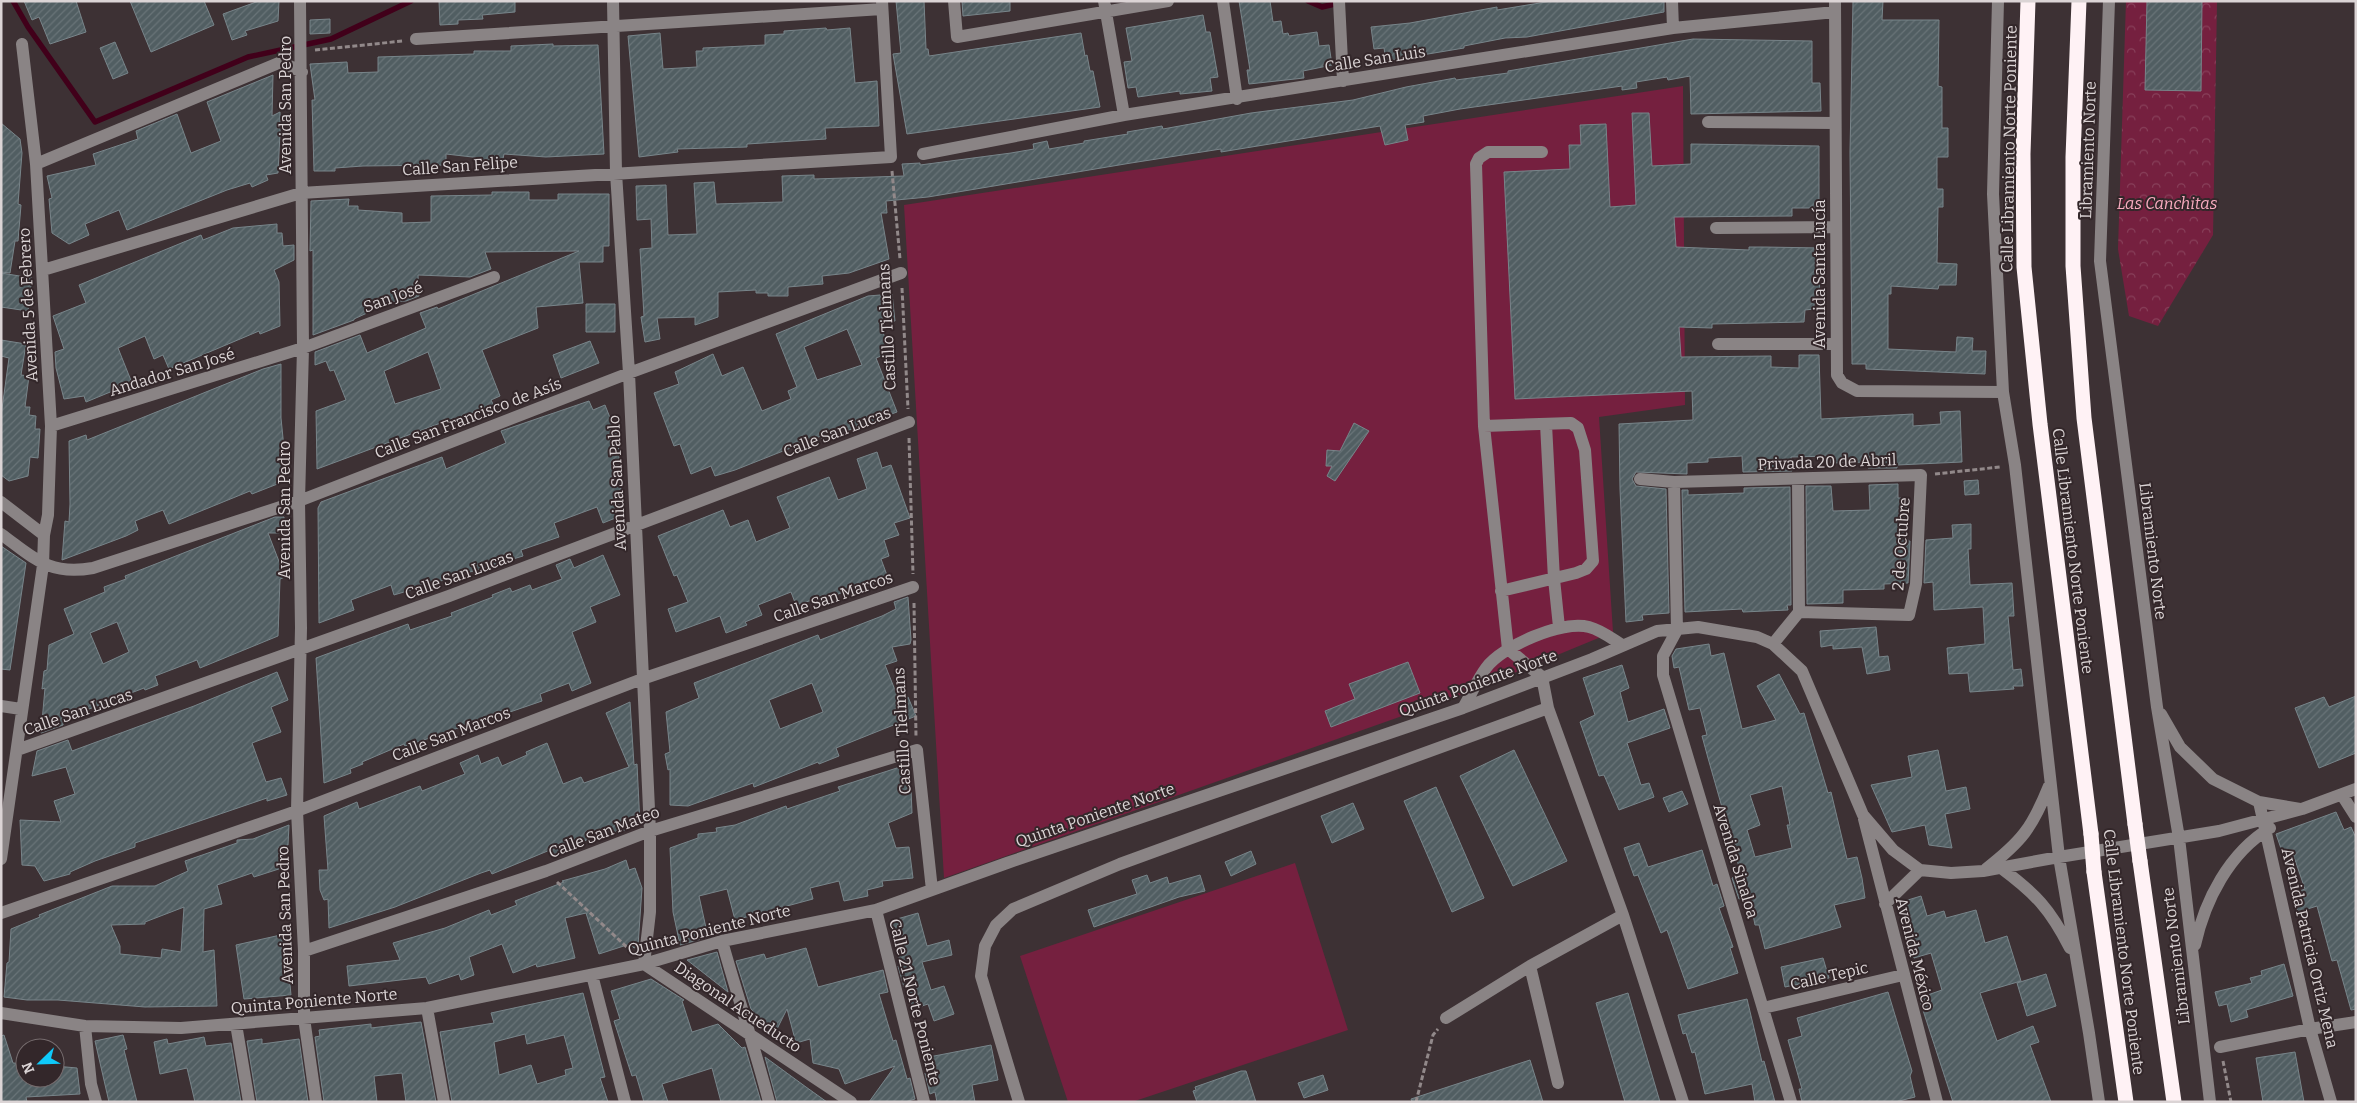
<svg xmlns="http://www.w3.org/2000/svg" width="2357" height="1103" viewBox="0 0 2357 1103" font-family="Bitter,serif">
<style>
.green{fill:#75203f}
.park{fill:url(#park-crowns)}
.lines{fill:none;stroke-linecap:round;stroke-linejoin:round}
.stream{stroke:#41001a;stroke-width:5.5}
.building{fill:url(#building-hatch);stroke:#78858a;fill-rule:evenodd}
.path{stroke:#92898a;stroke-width:3;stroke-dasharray:5 2.5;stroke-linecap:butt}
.minor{stroke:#8a8485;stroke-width:12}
.highway{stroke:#fff2f5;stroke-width:15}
.highway-bridge{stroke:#fff2f5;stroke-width:15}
.labels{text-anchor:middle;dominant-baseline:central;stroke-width:4;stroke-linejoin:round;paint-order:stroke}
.street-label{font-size:16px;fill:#dbd4d5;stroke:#33272a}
.park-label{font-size:16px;font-style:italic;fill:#faacc0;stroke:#33272a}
</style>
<defs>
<pattern id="park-crowns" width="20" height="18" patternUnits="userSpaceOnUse" patternTransform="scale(1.25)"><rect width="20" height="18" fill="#75203f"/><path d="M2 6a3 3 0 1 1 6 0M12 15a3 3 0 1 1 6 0" fill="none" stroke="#88405a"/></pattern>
<pattern id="building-hatch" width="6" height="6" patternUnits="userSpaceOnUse" patternTransform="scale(1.25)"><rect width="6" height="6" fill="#515e62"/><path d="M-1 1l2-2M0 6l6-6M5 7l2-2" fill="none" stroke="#697478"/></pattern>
</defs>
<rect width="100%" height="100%" fill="#3d3134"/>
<path class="green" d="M1683 86 1685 405 1599 417 1613 632 1453 698 944 878 904 205Z
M1295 863 1348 1030 1132 1102H1068L1020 956Z"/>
<path class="park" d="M2126 1H2217L2213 235 2158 326 2129 316 2118 249Z"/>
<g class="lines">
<path class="stream" d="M13 1 28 27 95 122 248 57 331 39 411 1
M1308 1 1322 7 1339 3"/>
</g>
<path class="building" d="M24 1H76L86 32 50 44 39 17 32 20Z
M130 1H204L214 25 151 52Z
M259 1H279L278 21 245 31 247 35 232 40 223 14Z
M439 1H515V12L482 15 483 19 458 20V24L440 25Z
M896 1H924L926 49H928L929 56 1081 33 1085 56 1087 55 1090 71H1093L1100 107 907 134 893 54 901 53Z
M962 1H1010V11L963 16Z
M1239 1H1270L1273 22 1281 21 1283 34 1288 33 1289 36 1317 32 1319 46 1329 45 1332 65 1303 71 1304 78 1249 84 1247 70H1250Z
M1552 1H1664V12L1527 37 1505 38 1464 46V48L1386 61 1384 48 1374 49 1371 27 1410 23 1497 7V10Z
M1853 1H1883L1882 20H1939L1938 86 1942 87V128H1948V157H1937V189H1943V207H1938L1937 263 1957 264 1956 285H1939L1938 289 1891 286V294H1888V349L1956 352 1957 337 1973 338 1972 351H1986L1985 374 1866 369V364H1852L1850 152Z
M2147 1H2202L2201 91 2145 90Z
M1203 15 1206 32H1210L1218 77 1210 78 1212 91 1180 94V91L1138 97 1136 87 1128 88 1124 62 1132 61 1126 28Z
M330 19V33L310 34V20Z
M826 28 827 30 850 28 855 83 877 81 879 126 825 128 826 139 747 144V147L677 149 678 152 639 157 628 36 660 33 663 69 697 67 696 51H703V48L765 45V35L784 34V31Z
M1693 39 1812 41V83H1820L1821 111 1691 114 1690 76 1668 80 1667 77 1636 82 1637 88 1622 90V86L1460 109 1423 116 1424 122 1405 125 1408 140 1385 145 1380 126 1221 152V149L1131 163 928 197 886 201 887 213H881L889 259 849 273 822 276 823 284 788 287V296H768V293H756V290L718 292V317L695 325V317L657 318 660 339 645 342 641 317 644 316 640 249 652 248 651 219 637 220 636 186 666 185 668 235 697 234 694 183 714 182 716 204 783 202 782 176 814 175V179L904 176 902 164 920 163V165L1011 153 1034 149 1033 144 1047 141 1049 149 1084 143V141L1128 134 1127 132 1162 126 1163 129 1251 113 1353 100 1406 87 1455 78 1456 80 1508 73V71Z
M115 42 128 73 113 79 100 48Z
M553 44V46L598 45 604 154 546 157 504 154 503 159 481 160V158L446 154V165L363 166 335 168V171H314L312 100H315L310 64 347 62 348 73 378 72V57L474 54V51H511V46Z
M273 75 272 116 280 112V133L278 173 266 175 268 180 252 187 250 183 227 190 127 230 119 210 85 224 89 235 69 244 52 233 49 199 52 198 47 176 96 165 93 154 138 139 136 131 177 114 191 153 221 141 207 102Z
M1632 113H1649L1652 166 1691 164V144L1819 146V208H1792V216L1674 217 1676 247 1749 250V247H1763L1822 248V268H1819L1820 304H1814V309L1805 310 1804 322 1712 324V328L1679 327 1681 357 1771 356V367L1799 368V355H1819L1821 419 1913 414V426L1941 424 1940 412 1960 411 1962 462 1897 465V468H1868V462L1831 463V456L1791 457 1792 471 1743 472 1742 456 1708 458V462L1687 463V474L1636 472 1632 479 1636 486 1666 489 1669 613 1642 615 1643 620 1626 622 1620 489 1619 424 1693 420 1692 391 1515 399 1504 172 1570 169 1569 145H1581L1580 125 1606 124 1610 207 1636 205Z
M1 123 20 139 22 153 18 204 21 205 18 241H15L10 273 1 272Z
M492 192H529V200H558V194H609V246H603V262H579L583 303 536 307 538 328 482 350 500 396 491 400 494 406 438 424 317 469 316 411 346 400 334 370 330 371 326 361 315 365V352L360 335 367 353 426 328 420 313 437 307 438 309 579 251 485 252 491 269 470 277 418 275 419 296 406 301 364 303 367 313 354 319V320L313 335V250L310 251 311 201 349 199 348 206H358V210L402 213V223L431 222V196L492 195ZM428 352 441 389 395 404 384 371Z
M277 224V233H282L283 246 294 245V260L274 270 279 282 280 326 260 334 259 331 169 369 163 355 154 359 145 336 118 348 132 383 86 402 84 396 64 399 56 368 55 352 64 349 53 316 86 303 79 285 201 235 203 240 233 228Z
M1 273 32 278 28 311 1 307Z
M892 294 895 321 879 323 891 352 876 358 897 412 878 419 879 421 862 427 861 425 823 441 821 436 735 470 715 476 711 466 691 474 680 444 674 446 654 393 679 384 675 372 713 354 722 376 743 367 762 411 791 399 788 391 797 387 776 334 868 296ZM847 329 862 365 817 380 804 347Z
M586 304H615V332H586Z
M1 340 26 344 21 375 29 376 25 407H30L29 415 36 416 35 429H40L38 458 30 457 28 476 9 481 1 475V416L9 358 1 356Z
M590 341 599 363 561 378 553 355Z
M281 364V418L285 458H280L285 481 252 494 250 491 169 524 163 510 135 521 138 530 126 536 62 560 65 521 69 522 70 504 69 441 86 435 87 440 263 369Z
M589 401 593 410 605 405 618 438 621 492 615 494 623 515 603 523 597 507 554 523 559 537 521 550 523 556 394 595 391 585 351 600 354 610 319 623 318 508 321 502 442 457 446 469 506 443 501 431Z
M1354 423 1369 431 1335 481 1327 476 1332 466H1326L1327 450 1340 451Z
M877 452 882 468 891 465 910 518 894 523 899 535 884 540 889 556 881 559 888 578 853 592 852 589 830 597 829 595 796 605 791 592 758 605 762 615 745 622 747 625 726 633 720 616 676 632 668 609 688 602 677 575 674 576 658 536 723 510 730 527 748 520 756 542 790 528 777 497 829 477 838 500 867 489 857 459Z
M1978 480 1979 494 1965 495 1964 481Z
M1898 484V498H1906L1907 536 1908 541H1910L1908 583 1884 584V589L1843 590V603L1807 604 1806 486H1831L1833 511 1870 510 1869 485Z
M1790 487 1791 605H1787L1788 610 1743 612 1742 609 1685 612 1682 490H1688V495L1744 493V488Z
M275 517H284V533H268L285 577 280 579 278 636 200 668 197 660 155 676 158 685 145 690 144 688 63 719V725L41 733 45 688 42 689 44 671 47 670 49 645 74 634 64 609 105 592 104 587 126 579 125 576ZM117 622 129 652 103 664 90 633Z
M1971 524V549H1968L1970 585 2012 583 2014 616H2008L2013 670 2021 669 2023 686H2013L2014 689 1970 692 1968 673 1949 674 1947 648 1985 644 1983 607 1934 610 1933 582 1924 583 1926 540 1953 538 1952 525Z
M1 546 26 563 10 670 1 669Z
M603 555 620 595 590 607 596 622 572 632 591 683 572 691 569 683 540 694 542 701 507 713 506 709 445 733 405 746 404 744 362 762 363 764 350 769 351 773 324 783 316 658 408 624 410 630 452 616 451 613 493 597 492 595 510 588 512 592 530 585 532 590 562 579 556 565 570 559 574 568Z
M908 597 911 640 910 644 892 647 897 661 885 665 899 700 908 697 916 716 836 748 839 756 819 764 818 762 754 787 753 783 688 806 670 805V769L668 770 665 754 670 752 666 712 699 698 694 683 818 635 820 640 882 616 896 609 894 602ZM812 683 823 712 780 729 769 700Z
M1876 627 1879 657 1888 656 1890 670 1867 674 1862 647 1833 649V645L1821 647 1820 631Z
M1709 644 1711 656 1724 653 1742 729 1776 720 1757 686 1779 674 1800 714 1804 713 1828 793 1831 792 1847 859 1857 857 1862 878 1865 898 1834 905 1841 927 1765 949 1759 925H1755L1749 894 1739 899 1732 878 1741 874 1708 758 1702 736 1707 735 1700 708 1689 710 1679 667 1674 668 1672 656 1676 649ZM1782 786 1790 825H1787L1792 848 1755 857 1747 830 1760 825 1750 795Z
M1408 662 1420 693 1331 727 1325 711 1355 699 1349 684Z
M1622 665 1629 688 1620 692 1628 722 1664 709 1670 728 1627 743 1641 785 1649 783 1654 797 1619 810 1604 775 1599 776 1580 722 1595 715 1583 678Z
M277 672 288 700 271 707 281 732 252 743 266 782 281 778 287 795 267 801V798L135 843V847L95 861 70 872V874L44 881 35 866 22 865 20 820 61 822 54 801 75 794 66 767 32 776 37 751 68 740 72 751 194 706Z
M2356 696V753L2319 768 2295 708 2324 697 2329 707Z
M630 702 634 765 637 764 640 825 606 836 589 839 552 855 550 850 492 874 490 870 481 873 395 907 329 928 328 899 324 900 320 890 319 870H328L324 816 357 802 359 809 420 786 422 791 465 774 460 763 478 755 481 764 498 757 502 766 527 755 526 752 547 743 563 784 581 777 584 783 629 767 606 713Z
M1514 750 1567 861 1513 886 1460 776Z
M1938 750 1946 791 1966 787 1970 809 1945 814 1952 848 1929 845 1925 825 1892 832 1871 785 1912 777 1908 756Z
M903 766 911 789 912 813 888 823 896 848 909 847 913 878 882 881 883 886 867 890 868 896 844 901 839 881 810 888 813 899 735 920 727 889 699 896 708 937 680 945 673 912 670 848 698 838V834L717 832 716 828 735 825 786 806 787 809 840 791 838 787Z
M1436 787 1484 898 1452 912 1404 801Z
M1682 791 1688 804 1669 812 1663 798Z
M1353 803 1364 829 1332 843 1321 816Z
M2336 812 2344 830 2351 827 2356 838V1009L2351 1010 2337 960 2332 961 2317 906 2298 912 2292 894 2305 889 2293 854 2284 857 2276 834Z
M289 825 288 845 278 848 285 867 254 877 252 873 217 885 222 904 204 909 203 952 214 950 217 1006 145 1007 58 1000H27L4 997 7 963 9 962 11 929 40 917 39 915 112 886H155L188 871 185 861 237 843V840L253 839ZM184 907 181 952 162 949 161 958 120 954V946L111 925 145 924V922Z
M1639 843 1648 867 1702 850 1713 886 1717 884 1724 906 1719 908 1733 947 1730 948 1738 973 1688 989 1667 930 1661 933 1638 875 1634 876 1624 848Z
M1251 851 1256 864 1231 876 1225 862Z
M626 860 629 870 635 868 642 888 638 946 634 948 630 944 599 954 586 913 565 918 575 958 537 967 536 964 513 973 502 944 469 957 474 975 461 980 459 974 429 984 426 977 349 986 347 966 400 960 393 943 445 928 489 910 491 915 517 905 515 901 564 882 562 881 605 869Z
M1147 875 1150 883 1167 877 1169 884 1200 875 1205 891 1179 897 1094 927 1088 910 1137 894 1132 880Z
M1921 896 1927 916 1944 911 1946 918 1976 910 1985 943 2007 936 2021 981 1980 993 1997 1041 2033 1026 2039 1042 2030 1045 2051 1102H1953L1919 998 1942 990 1931 953 1914 958 1898 903Z
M918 913 927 946 949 940 952 955 922 962 931 990 944 986 954 1014 934 1021 928 1004 913 1009 906 987H904L898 966 901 965 890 921Z
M285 934 291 995 244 999 236 945Z
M806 948 818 987 883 970 888 992 879 994 893 1041 896 1040 907 1079 910 1078 915 1099 905 1102H869L895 1066 845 1084 839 1069 813 1063 810 1039 796 1043 787 1009 776 1031 758 1022 755 1013 751 1009 736 961 764 954 766 959Z
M717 952 720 963 728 992 687 960Z
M1823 958 1829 978 1785 987 1781 967Z
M2284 964 2293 996 2246 1010 2248 1017 2231 1022 2227 1004 2219 1006 2215 992 2252 983 2250 978 2262 975 2261 971Z
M2046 974 2056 1006 2027 1016 2017 983Z
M651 979 684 1000 682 1001 692 1032 718 1024 742 1048 745 1047 761 1102H721L712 1068 662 1084 668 1102H644L636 1075 632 1076 614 1021 620 1019 611 991Z
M1888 992 1912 1071 1910 1076 1915 1097 1895 1102H1802L1799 1089H1802L1788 1040 1802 1036 1797 1018Z
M583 993 605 1077 600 1078 608 1102H452L440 1032 494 1023 491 1013ZM525 1034 527 1044 564 1035 573 1068 565 1070 566 1075 537 1084 531 1065 499 1075 494 1042Z
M1628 993 1660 1102H1625L1596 1003Z
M1747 999 1762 1062 1764 1061 1775 1102H1755L1752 1084 1705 1094 1695 1052 1692 1053 1686 1033 1683 1034 1678 1015Z
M421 1022 436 1102H406L402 1073 374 1076 377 1102H324L315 1037 320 1036 319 1030 371 1024V1028Z
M4 1035 13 1063 25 1064V1078H55V1066L77 1068 80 1094 26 1097 27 1102H1V1036Z
M123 1035 127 1049 124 1050 137 1102H109L95 1041Z
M204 1037 206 1046 231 1043 241 1102H195L187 1068 160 1074 154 1042 167 1039 168 1044Z
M262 1039V1044L299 1039 308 1102H257L247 1041Z
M991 1045 998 1080 972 1085 975 1102H937L935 1092 930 1094 925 1073 932 1071 929 1057Z
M2295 1052 2304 1102H2263L2256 1058Z
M765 1057 806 1087 827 1102H777Z
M1530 1060 1543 1102H1412L1411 1099Z
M1241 1071H1246L1256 1102H1197L1193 1091 1196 1090 1195 1087Z
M1323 1075 1328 1090 1304 1098 1298 1083Z"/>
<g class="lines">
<path class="path" d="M315 50 403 41
M892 171 900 259
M902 288 908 409
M909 438 913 574
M1935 474 2000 467
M914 603 916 737
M557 882 631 951
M2223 1061 2231 1102
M1416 1102 1433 1035 1438 1029"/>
<path class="minor" d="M300 1 303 348 299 501 301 628 297 811 304 951V1018L316 1102
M613 1 616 173 629 373 650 831V912L644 964 851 1102
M954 1 957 37 1168 1
M1104 1 1124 115
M1223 1 1237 99
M1339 1 1343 81
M1672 1 1673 28
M1835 1 1837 375 1842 383 1857 391 2003 392
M1998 1 1993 194 2003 392 2015 465 2059 857 2089 1033 2099 1102
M2109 1 2100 261 2157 707 2179 838 2210 1102
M416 39 882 9
M1708 122 1834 123
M1542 152H1488L1479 158 1476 164 1484 426 1508 649 1542 677 1548 708 1623 915 1683 1102
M923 154 1124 115 1673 28 1835 12
M36 164 281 62 302 72
M1716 228 1835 227
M43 270 301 193 891 157 882 1
M1718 344H1835
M1546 424 1554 579 1559 627
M51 426 303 348 494 277
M1484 426 1571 423 1578 428 1585 450 1593 561 1586 569 1576 573 1501 591
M1640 479 1674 482 1921 475 1916 584 1909 615 1799 612
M1674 482 1677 630 1663 656V675L1791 1102
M1 502 44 535
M1 534C34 558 49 576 93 568L299 501 629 373 901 273
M1773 644 1799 612 1798 479
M1 706 21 709
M1463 708C1471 695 1477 680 1486 668 1502 646 1562 620 1589 627 1601 630 1611 638 1622 645
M2161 714 2180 747 2213 779 2259 802 2300 809
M17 750 449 596 909 422
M2342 795 2356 817
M2259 802 2310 1029 2331 1102
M1864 819 1937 1102
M1 859 43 565 44 535 48 515 51 426 36 164 22 44
M2001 868C2036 894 2050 909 2070 948
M1986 869C2022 841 2032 828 2049 786
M1885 904 1920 870
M876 910 924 1102
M1 913 297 811 642 679 913 587
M722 941C737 995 755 1048 769 1102
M2195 945C2205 900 2229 853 2270 828
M304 951 546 871 650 831 917 750 932 890
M1530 966 1558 1083
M592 975 625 1102
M427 1008 444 1102
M1763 1008 1903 975
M1 1013 85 1026 181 1028 427 1008 644 964 722 941 876 910 1007 863 1463 708 1592 659 1657 631 1698 627 1757 637 1773 644 1802 671 1863 815 1893 850 1920 870 1951 873 1983 871 2059 857 2219 831 2302 809 2356 789
M1446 1018 1530 966 1623 915
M236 1024 249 1102
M85 1026 91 1084 96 1102
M2220 1047 2310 1029 2356 1022
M1019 1102 981 976 985 946 996 925 1013 909 1120 864 1548 708"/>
<path class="highway" d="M2028 1 2023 154 2024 267 2040 424 2091 834
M2079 1 2073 157V266L2084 418 2135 824
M2140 861 2174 1102
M2094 872 2126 1102"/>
<path class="highway-bridge" d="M2135 824 2140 861
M2091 834 2094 872"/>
</g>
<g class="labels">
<g class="street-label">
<text transform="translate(1375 59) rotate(-9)">Calle San Luis</text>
<text transform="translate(285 105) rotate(-90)">Avenida San Pedro</text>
<text transform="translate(2009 149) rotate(-89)">Calle Libramiento Norte Poniente</text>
<text transform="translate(2088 150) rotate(-88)">Libramiento Norte</text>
<text transform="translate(460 166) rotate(-4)">Calle San Felipe</text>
<text transform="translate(1819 274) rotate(-90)">Avenida Santa Lucía</text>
<text transform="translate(393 297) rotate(-20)">San José</text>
<text transform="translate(28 305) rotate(-93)">Avenida 5 de Febrero</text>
<text transform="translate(887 327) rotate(-93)">Castillo Tielmans</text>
<text transform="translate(172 372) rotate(-17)">Andador San José</text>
<text transform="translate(468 418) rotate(-21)">Calle San Francisco de Asís</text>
<text transform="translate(837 432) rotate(-21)">Calle San Lucas</text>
<text transform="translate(1827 462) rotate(-2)">Privada 20 de Abril</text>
<text transform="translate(617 483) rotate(-93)">Avenida San Pablo</text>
<text transform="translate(284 510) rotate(-90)">Avenida San Pedro</text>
<text transform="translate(1901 544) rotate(-86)">2 de Octubre</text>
<text transform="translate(2073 551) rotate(83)">Calle Libramiento Norte Poniente</text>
<text transform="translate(2153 551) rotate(83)">Libramiento Norte</text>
<text transform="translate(459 575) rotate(-20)">Calle San Lucas</text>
<text transform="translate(833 597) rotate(-19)">Calle San Marcos</text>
<text transform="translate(1478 683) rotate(-20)">Quinta Poniente Norte</text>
<text transform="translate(78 712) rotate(-19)">Calle San Lucas</text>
<text transform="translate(902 731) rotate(-93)">Castillo Tielmans</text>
<text transform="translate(451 734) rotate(-21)">Calle San Marcos</text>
<text transform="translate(1095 815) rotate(-19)">Quinta Poniente Norte</text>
<text transform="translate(604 832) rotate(-21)">Calle San Mateo</text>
<text transform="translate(1736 861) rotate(73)">Avenida Sinaloa</text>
<text transform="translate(285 915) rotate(-92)">Avenida San Pedro</text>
<text transform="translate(709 930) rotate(-14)">Quinta Poniente Norte</text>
<text transform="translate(2310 948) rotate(77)">Avenida Patricia Ortiz Mena</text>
<text transform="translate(2124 952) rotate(83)">Calle Libramiento Norte Poniente</text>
<text transform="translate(1915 954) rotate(76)">Avenida México</text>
<text transform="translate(2176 956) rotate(-97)">Libramiento Norte</text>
<text transform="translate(1829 976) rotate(-13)">Calle Tepic</text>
<text transform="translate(314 1001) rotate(-5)">Quinta Poniente Norte</text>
<text transform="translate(915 1002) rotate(76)">Calle 21 Norte Poniente</text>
<text transform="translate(738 1007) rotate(34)">Diagonal Acueducto</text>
</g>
<g class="park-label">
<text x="2167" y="203">Las Canchitas</text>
</g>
</g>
<rect width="2357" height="1103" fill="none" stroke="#dbd4d5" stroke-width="5"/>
<g transform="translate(40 1063) rotate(247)"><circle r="24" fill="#33272a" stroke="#766c6e"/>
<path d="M0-4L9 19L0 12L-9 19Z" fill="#0fcafa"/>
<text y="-8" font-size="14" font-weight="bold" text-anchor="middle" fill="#dbd4d5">N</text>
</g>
</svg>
